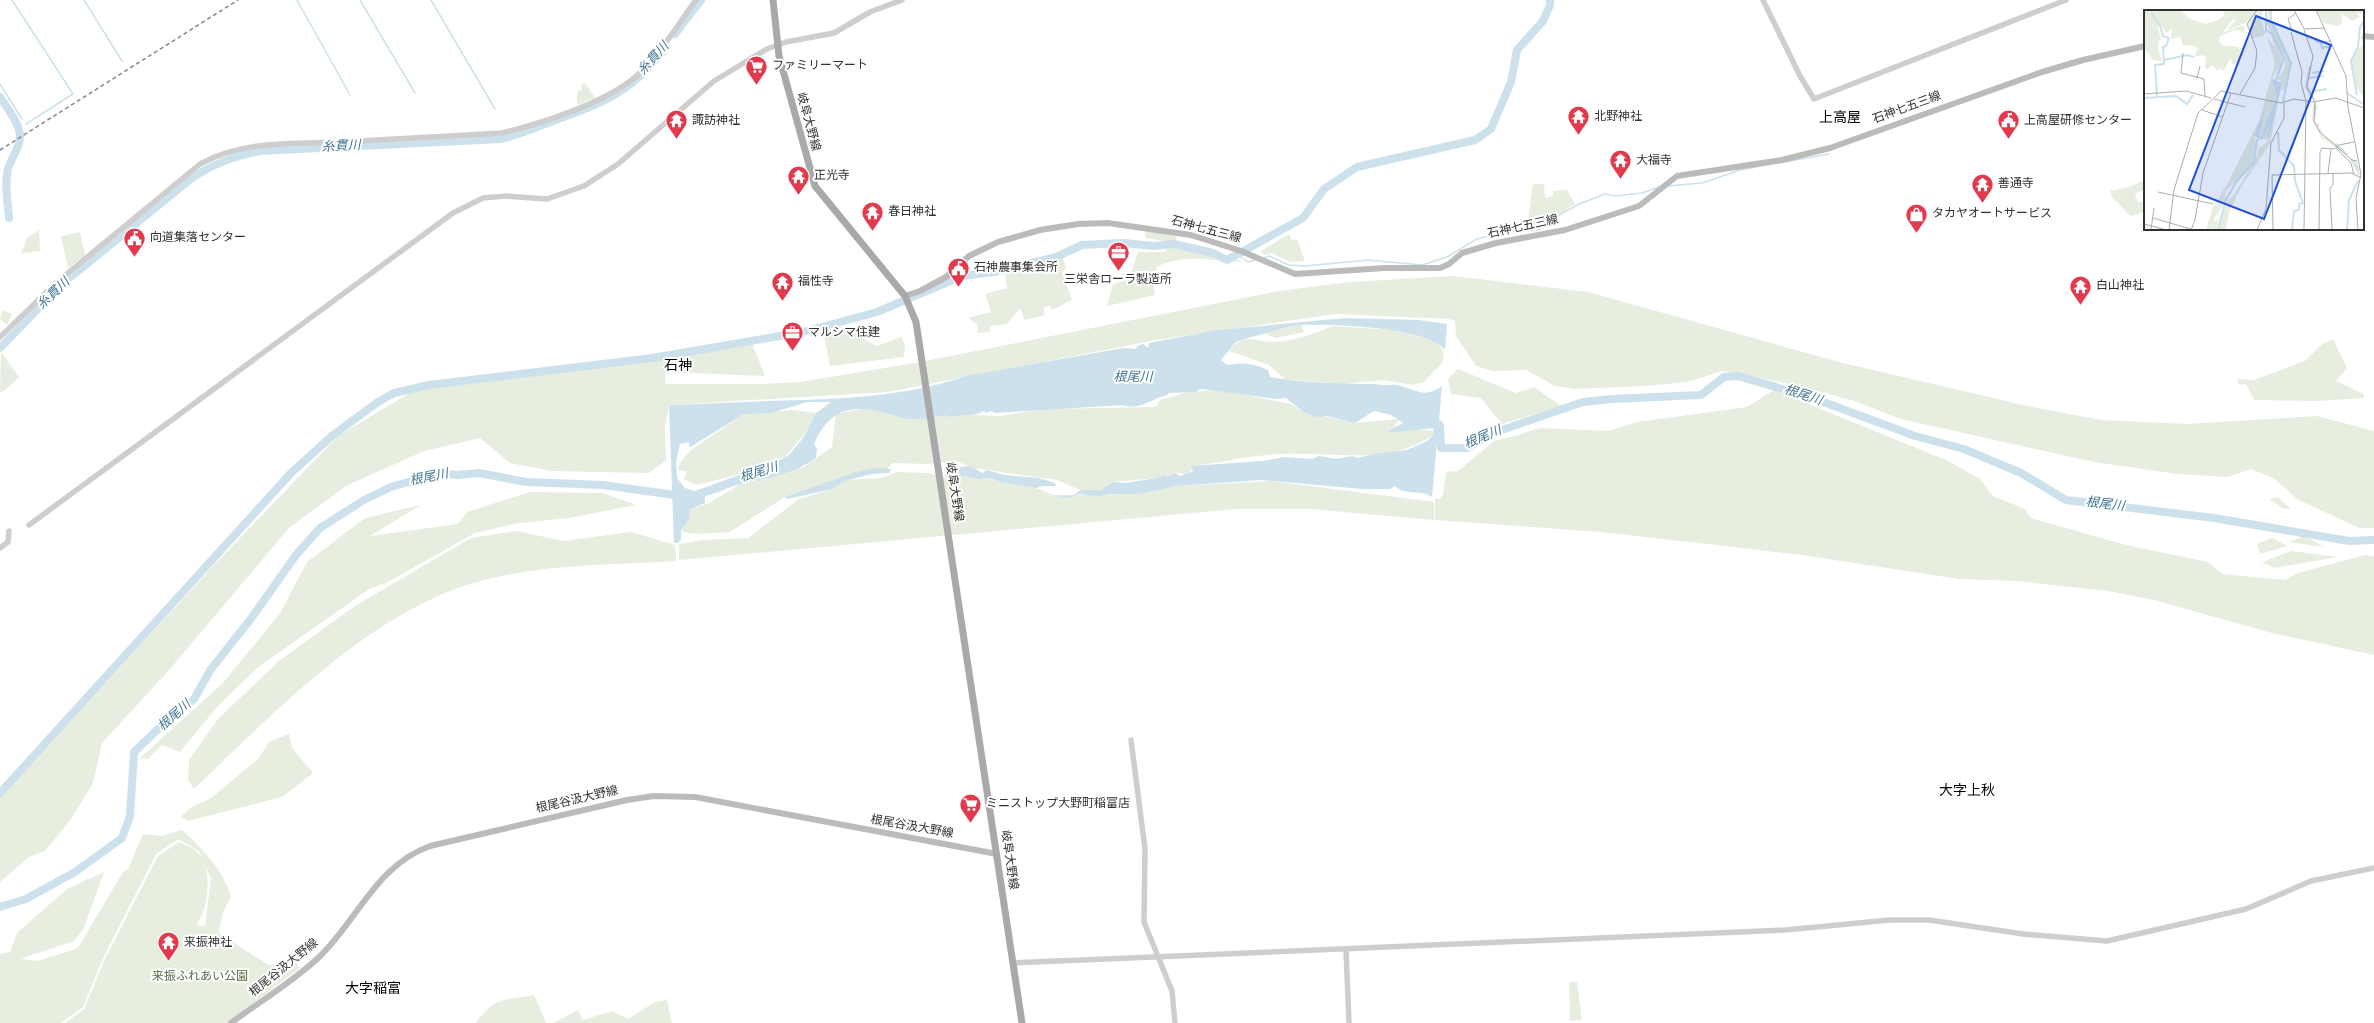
<svg xmlns="http://www.w3.org/2000/svg" width="2374" height="1023" viewBox="0 0 2374 1023" font-family="Overpass,'Noto Sans JP',sans-serif">
<style>
.green{fill:#e7eddf}
.water{fill:#cce1ec;fill-rule:evenodd}
.lines{fill:none;stroke-linecap:round;stroke-linejoin:round}
.stream{stroke:#cce1ec;stroke-width:1.5}
.river{stroke:#cce1ec;stroke-width:8}
.tertiary{stroke:#cecece;stroke-width:5.5}
.secondary{stroke:#bbb;stroke-width:6}
.primary{stroke:#a9a9a9;stroke-width:7}
.rail{stroke:#868686;stroke-width:1.5;stroke-dasharray:4 3;stroke-linecap:butt}
.labels{text-anchor:middle;dominant-baseline:central;stroke-width:4;stroke-linejoin:round;paint-order:stroke}
.poi-label{font-size:12px;fill:#313131;stroke:#fff;text-anchor:start}
.street-label{font-size:12px;fill:#313131;stroke:#fff}
.park-label{font-size:12px;fill:#566c3e;stroke:#fff}
.water-label{font-size:13px;font-style:italic;fill:#3f7692;stroke:#fff}
.quarter-label{font-size:14px;fill:#000;stroke:#fff}
.inset-river{fill:none;stroke:#cce1ec;stroke-width:2}
.inset-road{fill:none;stroke:#adadad;stroke-width:1}
.view{fill:#1d4ed8;fill-opacity:0.15;stroke:#1d4ed8;stroke-width:2}
.inset-edge{fill:none;stroke:#313131;stroke-width:2}
</style>
<rect width="100%" height="100%" fill="#fff"/>
<path class="green" d="M585 83 595 98 577 105V92L582 90 581 84Z
M2143 181 2145 189 2135 194 2138 203 2142 201 2145 212 2130 216 2112 197 2110 191 2129 187Z
M1533 184H1544L1545 198 1553 196V191L1567 190 1575 204C1558 213 1547 228 1527 227Z
M39 230 40 251 21 253 27 238Z
M1146 230 1176 233V243L1145 238Z
M80 232 85 255 68 268 61 236Z
M1289 234 1292 240 1297 239 1305 261 1290 262 1272 253 1264 255 1261 251Z
M1169 246 1234 257 1242 262C1214 261 1182 253 1157 267L1152 280 1129 279 1138 252H1165Z
M1063 258 1066 268 1062 273 1072 300 1052 310 1050 305 1043 308 1045 315 1025 320 1020 308 1007 324 990 326V332L978 333 977 324 968 318 991 312 985 294 1007 288 1005 273Z
M1453 276 1588 292 1839 362 2027 406 2101 420 2187 424 2317 416 2374 431V528H2359L2297 499 2275 479 2251 469 2227 477 2178 474 2094 462 1901 419 1854 401 1795 385 1722 371 1687 382 1644 386 1574 389 1555 386 1526 370 1492 371 1476 366 1456 336 1455 321 1449 319 1337 314 1156 340 888 392 669 405 665 427 666 460 649 473 551 471 510 463 480 438 424 451 346 486 289 528 170 669 102 743 93 783 71 819 45 851 29 857 0 882V798L214 565 338 436 420 387 511 375 666 359 665 384H761L801 382 915 363 1279 291 1350 282Z
M1127 280 1153 282 1155 295 1107 306 1113 284Z
M3 310 12 314 7 325 0 319Z
M1301 325 1304 332 1276 338 1263 333 1290 326Z
M1333 326 1393 330 1430 339 1440 345 1444 354 1442 363 1424 382 1413 385 1383 380 1342 384 1285 379 1269 365 1229 351C1245 332 1253 341 1273 342 1293 342 1315 333 1333 326Z
M841 327 877 346 901 337 905 345 904 357 830 366 823 331Z
M2333 339 2347 368 2336 381 2364 394V398L2316 401 2254 400 2246 384 2239 385 2237 379 2254 380 2305 361 2321 345Z
M751 341 765 376 666 372 667 356Z
M1 352 19 377 4 391 0 392Z
M1458 369 1516 393 1534 387 1561 406 1502 424 1481 398 1451 394 1448 379Z
M1218 390 1291 404 1303 412 1355 423 1399 419 1390 433 1416 429 1433 431 1434 434C1392 466 1332 452 1282 454 1253 455 1223 462 1194 466L1188 474 1175 473 1168 477 1113 482 1100 490H1080L1057 480 973 468 959 462 926 464 893 463 887 468 785 497 730 532 700 534 682 532 689 510 709 503 739 485 804 467 832 447 836 414 861 409 999 416 1046 409 1156 407 1160 400 1188 392Z
M1774 390 1946 460 1980 479 1993 496 2025 509 2030 518 2126 545 2208 562 2222 574 2285 580 2298 573 2365 555 2374 556V655L2272 633 2154 600 2108 591 2017 581 1959 579 1802 555 1716 545 1601 532 1435 520V499H1440L1443 495 1446 472 1458 471 1494 441 1518 435 1540 428 1608 431 1637 422 1747 407Z
M793 410 816 413 805 433 785 457 736 475 697 485 684 479 687 471 677 470 682 460 691 450 744 414Z
M898 472 928 473 945 478 954 474 997 479 1036 488 1053 495 1139 494 1177 486 1271 481 1434 502V520L1311 509H1236L679 560V544L702 540 748 538 799 499 833 489 844 480 881 478Z
M530 492 603 493 636 505 569 518 519 523 475 533 386 583 369 589 257 668 217 707 180 752 162 745 148 759 140 758 222 684 279 615 307 562 365 518 421 505 370 536 458 524 467 512Z
M2278 497 2291 509 2282 508 2269 499Z
M517 531 563 541 631 532 675 545 676 561C613 565 546 564 484 580 373 608 275 712 194 789L188 780 189 760 218 719 279 661 355 606 471 538Z
M2305 536 2324 547 2289 542Z
M2272 538 2287 546 2260 554 2257 544Z
M2291 551 2338 557 2274 568 2262 562Z
M289 734 292 748 313 773 282 797 188 821 181 817 190 808 211 798 258 759 269 742Z
M182 830C202 848 223 870 231 896L222 915 219 932 221 935 269 965 296 963 300 968 227 1023H65L84 1009 105 959 158 856 179 842C185 845 194 848 198 853 213 869 209 909 196 925L205 926 211 879 199 851 178 839 156 854 102 960 83 1007 61 1023H0V954L10 952 17 933 67 889 104 872 83 930 74 941 20 959 38 961 78 948 123 872 128 869 143 834 161 836Z
M1569 982H1577L1582 1020 1570 1021Z
M534 995 546 1023H476C493 997 506 1000 534 995Z
M667 1000 672 1023H553L578 1010 583 1020 612 1011 628 1019 655 1002Z"/>
<path class="water" d="M1345 318 1419 320 1447 324 1445 350C1427 327 1332 324 1301 325L1290 326 1242 340 1236 342 1221 360 1227 365C1243 362 1253 363 1268 370L1270 377C1305 383 1341 384 1376 384 1384 387 1392 383 1401 386 1419 391 1424 398 1442 386L1432 497C1421 489 1404 496 1395 486L1390 489H1362L1261 480 1177 486 1139 494H1110L1098 496 1079 494 1069 498 1056 497 1074 495 1080 490H1100L1113 482 1125 483 1157 478 1163 475 1168 477 1175 473 1180 476 1193 471 1191 466 1263 461 1284 457 1312 459 1319 456 1336 459 1353 456 1358 458 1373 454 1407 450 1427 441 1434 434 1433 428 1390 433 1388 431 1403 423 1391 415 1374 411 1355 423 1326 416 1316 417 1303 412 1286 398 1275 399 1202 389 1198 390 1197 392 1168 393V395C1151 398 1141 411 1122 405L995 413 991 411 986 413 984 411C975 417 959 414 949 417L946 415C934 417 915 421 903 418 863 406 834 399 814 444L817 449 816 458C791 476 763 478 734 486 724 489 715 494 705 496V503L689 510 690 517 681 531V540L678 543H674L669 405C713 404 758 401 803 400 859 398 914 394 966 376L1123 348 1136 349 1137 346 1143 344 1148 348 1149 343 1218 330ZM807 402H831L816 413 803 438 789 455 778 461 695 491 685 488 677 478 676 462 680 444 689 442V447L692 446 744 414 771 413Z
M970 466 983 473 986 470 1005 475 1039 478 1055 483 1056 486H1043L1036 488 1001 482 992 478 978 479 954 474 951 478 944 476 951 469 955 471 961 467Z
M876 468H887L891 470 889 473 872 474 844 481 833 489 787 499 785 497 856 472Z"/>
<g class="lines">
<path class="stream" d="M12 0 73 94 26 124
M84 0 122 61
M297 0 350 95
M360 0 415 93
M431 0 495 109
M0 84 22 119
M1667 186 1702 183 1740 170 1829 154
M1238 255 1248 262 1255 260
M1263 258 1269 256 1289 265 1305 266 1368 260 1422 265 1447 257 1477 239 1503 232 1537 230 1545 227 1559 215 1579 204 1605 194 1615 196 1642 193 1659 187"/>
<path class="river" d="M675 34 701 0
M0 97C7 108 18 121 20 135 21 146 11 158 8 169 4 184 8 203 9 218
M0 348 61 285 187 182C209 165 232 157 259 151L501 139C519 135 535 128 553 121 603 103 633 92 666 47
M1431 419 1440 425 1441 448H1467L1493 433 1583 402 1612 399 1701 395 1724 377 1738 376 1810 397 1915 436 1964 449 2021 473 2066 500 2214 518 2349 541 2374 540
M0 793 291 473 333 435 378 402 394 393 429 385 652 358 803 332 877 312 962 276 994 272 1056 257 1082 245 1123 243 1154 246 1174 244 1213 253 1227 260 1303 218 1324 189 1357 167 1475 140 1491 129 1511 82 1517 50 1543 21 1550 5V0
M0 907 26 899 75 872 122 838 130 816 134 752 156 731 194 699 211 669 250 620 296 555 320 528 364 500 391 487 439 473 457 475 479 473 526 482 603 485 682 496"/>
<path class="tertiary" d="M1763 0 1800 76 1814 99 2066 0
M0 337 57 282 200 164C243 140 293 144 341 142 394 139 448 136 502 133 543 123 613 101 643 70 663 50 679 23 696 0
M29 525 453 213 483 198 506 196 547 199 584 186 618 164 714 81 767 49 786 42 834 33 870 12 902 0
M0 548 8 542 9 531
M1131 740 1145 849 1144 922 1172 991 1175 1023
M1346 949 1349 1023
M1013 963 1785 930 1890 920H1929L2023 934 2107 941 2246 909 2311 881 2374 868"/>
<path class="secondary" d="M2363 36 2374 37
M905 296 920 291 946 277 969 256 998 242 1040 230 1078 224 1108 223 1191 235 1241 251 1295 274 1384 268H1440L1449 264 1462 253 1496 243 1565 230 1639 206 1677 176 1782 160 1830 148 2042 72 2083 60 2145 46
M231 1023C259 1002 291 983 317 959 357 922 375 866 430 846L627 800 654 796 695 797 997 854"/>
<path class="primary" d="M773 0 779 56 815 186 905 296 916 322 1022 1023"/>
<path class="rail" d="M0 150 238 0"/>
</g>
<defs>
<symbol id="supermarket-pin" viewBox="-11 -11 22 30"><path d="M0 17L-7.5 6A9.5 9.5 0 1 1 7.5 6Z" fill="#e2394d" stroke="#fff"/><path d="M-6-5.5h2.5l.6 2H6L4.5 2H-2.5L-4.4-4H-6ZM-1.5 3.2a1.3 1.3 0 1 0 .1 0ZM3 3.2a1.3 1.3 0 1 0 .1 0Z" fill="#fff"/></symbol>
<symbol id="temple-pin" viewBox="-11 -11 22 30"><path d="M0 17L-7.5 6A9.5 9.5 0 1 1 7.5 6Z" fill="#e2394d" stroke="#fff"/><path d="M0-6L5-2H3V0L6.5 2.5H4V6H1.5V3h-3V6H-4V2.5H-6.5L-3 0V-2H-5Z" fill="#fff"/></symbol>
<symbol id="civic-pin" viewBox="-11 -11 22 30"><path d="M0 17L-7.5 6A9.5 9.5 0 1 1 7.5 6Z" fill="#e2394d" stroke="#fff"/><path d="M-.6-6.5H3V-4.5H.6V-3L4-1V1h2V6H-6V1h2V-1L-.6-3ZM-1.2 2.5V6h2.4V2.5Z" fill="#fff"/></symbol>
<symbol id="shop-pin" viewBox="-11 -11 22 30"><path d="M0 17L-7.5 6A9.5 9.5 0 1 1 7.5 6Z" fill="#e2394d" stroke="#fff"/><path d="M-5-2.5h2.3a2.7 3.5 0 0 1 5.4 0H5L5.5 6h-11ZM-1.5-2.5h3a1.5 2.3 0 0 0-3 0Z" fill="#fff"/></symbol>
<symbol id="office-pin" viewBox="-11 -11 22 30"><path d="M0 17L-7.5 6A9.5 9.5 0 1 1 7.5 6Z" fill="#e2394d" stroke="#fff"/><path d="M-6-3h4V-5.5h4V-3h4V5H-6ZM-1-4.5V-3h2v-1.5ZM-6 0V1H6V0Z" fill="#fff"/></symbol>
</defs>
<g fill-rule="evenodd">
<use href="#supermarket-pin" x="744" y="54" width="25" height="34"/>
<use href="#temple-pin" x="1566" y="104" width="25" height="34"/>
<use href="#temple-pin" x="664" y="108" width="25" height="34"/>
<use href="#civic-pin" x="1996" y="108" width="25" height="34"/>
<use href="#temple-pin" x="1608" y="148" width="25" height="34"/>
<use href="#temple-pin" x="786" y="164" width="25" height="34"/>
<use href="#temple-pin" x="1970" y="172" width="25" height="34"/>
<use href="#temple-pin" x="860" y="200" width="25" height="34"/>
<use href="#shop-pin" x="1904" y="202" width="25" height="34"/>
<use href="#civic-pin" x="122" y="226" width="25" height="34"/>
<use href="#office-pin" x="1106" y="240" width="25" height="34"/>
<use href="#civic-pin" x="946" y="256" width="25" height="34"/>
<use href="#temple-pin" x="770" y="270" width="25" height="34"/>
<use href="#temple-pin" x="2068" y="274" width="25" height="34"/>
<use href="#office-pin" x="780" y="320" width="25" height="34"/>
<use href="#supermarket-pin" x="958" y="792" width="25" height="34"/>
<use href="#temple-pin" x="156" y="930" width="25" height="34"/>
</g>
<g class="labels">
<g class="poi-label">
<text x="772" y="66">ファミリーマート</text>
<text x="1594" y="117">北野神社</text>
<text x="692" y="121">諏訪神社</text>
<text x="2024" y="121">上高屋研修センター</text>
<text x="1636" y="161">大福寺</text>
<text x="814" y="176">正光寺</text>
<text x="1998" y="184">善通寺</text>
<text x="888" y="212">春日神社</text>
<text x="1932" y="214">タカヤオートサービス</text>
<text x="150" y="238">向道集落センター</text>
<text x="974" y="268">石神農事集会所</text>
<text x="1118" y="280" text-anchor="middle">三栄舎ローラ製造所</text>
<text x="798" y="282">福性寺</text>
<text x="2096" y="286">白山神社</text>
<text x="808" y="333">マルシマ住建</text>
<text x="986" y="804">ミニストップ大野町稲富店</text>
<text x="184" y="943">来振神社</text>
</g>
<g class="street-label">
<text transform="translate(1907 108) rotate(-20)">石神七五三線</text>
<text transform="translate(808 122) rotate(75)">岐阜大野線</text>
<text transform="translate(1523 227) rotate(-12)">石神七五三線</text>
<text transform="translate(1206 230) rotate(15)">石神七五三線</text>
<text transform="translate(954 492) rotate(81)">岐阜大野線</text>
<text transform="translate(577 800) rotate(-13)">根尾谷汲大野線</text>
<text transform="translate(912 827) rotate(10)">根尾谷汲大野線</text>
<text transform="translate(1009 860) rotate(82)">岐阜大野線</text>
<text transform="translate(284 968) rotate(-39)">根尾谷汲大野線</text>
</g>
<g class="park-label">
<text x="200" y="977">来振ふれあい公園</text>
</g>
<g class="water-label">
<text transform="translate(654 59) rotate(-48)">糸貫川</text>
<text transform="translate(341 147) rotate(-3)">糸貫川</text>
<text transform="translate(54 294) rotate(-44)">糸貫川</text>
<text x="1133" y="378">根尾川</text>
<text transform="translate(1803 396) rotate(18)">根尾川</text>
<text transform="translate(1483 438) rotate(-23)">根尾川</text>
<text transform="translate(759 473) rotate(-17)">根尾川</text>
<text transform="translate(429 478) rotate(-11)">根尾川</text>
<text transform="translate(2105 505) rotate(7)">根尾川</text>
<text transform="translate(175 716) rotate(-42)">根尾川</text>
</g>
<g class="quarter-label">
<text x="1840" y="118">上高屋</text>
<text x="678" y="366">石神</text>
<text x="1967" y="791">大字上秋</text>
<text x="373" y="989">大字稲富</text>
</g>
</g>
<g transform="translate(2144 10)">
<rect width="220" height="220" fill="#fff"/>
<path d="M0 0H37L46 9 62 14 76 9 81 5 78 0H119L117 9 120 18 117 16 122 22 119 26 109 28 103 14 106 7 102 13 83 20 92 10 89 9 78 23 97 16 101 17 98 24 96 20H91L76 26 75 32 78 35 94 37 99 42V46H96L95 56 88 54 87 47 80 60 75 59 73 61 68 55 64 59 61 58 62 48 59 45 50 47 54 38 47 35 39 36 36 27 27 29 28 19 22 23 17 15 14 18 17 30H15L14 38 18 51 8 50 5 43 0 40ZM124 0H126V6L147 55 141 80H138L140 73 136 83 126 134 97 177 85 202 82 220H74L82 193 89 186 111 151 115 138 123 132 127 121 122 130 119 128 126 115 127 118 138 73 134 69 141 58V47L123 14ZM172 0H219V1L217 4 212 2 216 7 208 11 197 3 199 9 197 8 198 14 194 16 180 13ZM220 20V85L219 86 213 78 208 53 210 44 220 33 216 28ZM127 24 138 47 134 65 132 67 134 57 128 69 133 85 124 113 115 128 120 103 110 126 112 132 108 154 82 181 80 188 83 185V189L70 209V212L74 208 73 220H68L69 212 67 220H62L69 197 84 173 115 111 131 54 123 27 131 37ZM169 92 174 96 170 110 172 114 178 113 175 115V119L179 120 176 122 196 137 212 155 210 151 213 152 216 163 214 166 208 152 199 142 177 128 168 109Z" fill="#e7eddf"/>
<path d="M128 69 138 73 128 115 126 124 122 132 126 114 118 130 110 126 121 98 115 128 118 124 133 86Z" fill="#cce1ec"/>
<path class="inset-river" d="M122 0V20L128 24 140 48 131 73M127 0V10L147 53 139 92M7 3 16 15 19 26 25 28 22 36 19 37 20 54 11 55 13 87M170 30 177 33 187 31M177 33 178 38 187 36M20 50 43 45 50 47M166 56 162 77 169 89M168 63 180 61M165 68 180 66M171 81 183 79M203 83 219 94M213 85 207 51 214 37 216 17 220 11M0 88 32 86 43 94 49 85M171 106V93M134 122 135 140 150 156 151 171 159 193 155 194V200L150 201 148 220M192 134 203 145M208 150 215 160M74 220 81 192 92 172 110 152 113 130 117 127M203 220 205 190 214 171"/>
<path class="inset-road" d="M150 0 160 19 181 18M172 0 202 66 204 97 217 164 212 188 214 220M160 20 169 46 163 76 171 92M148 21 144 9 152 3M147 22 158 62 157 73 162 91 160 220M39 43 37 63 60 69 61 86M53 68 56 56M0 84 42 81 67 88M96 84 111 58 113 41 103 14 113 0M70 89 101 97M171 92 170 111 176 122 208 150 213 151M58 100 79 107M192 138 207 153 210 165M184 163 187 139M14 182 69 194M9 208 50 220M0 214 23 220M7 220 10 198M25 220 30 180 54 103 77 81 137 93 150 89 169 92 192 88 220 98M47 220 51 210 59 163 87 83M113 220 122 199 127 133 140 108V93M129 220 128 165 208 163 217 168M175 220 176 142 178 138 190 139 195 135 210 132M188 220 186 178 189 175V163"/>
<path class="view" d="M112 6 187 35 120 209 45 180Z"/>
<rect width="220" height="220" class="inset-edge"/>
</g>
</svg>
